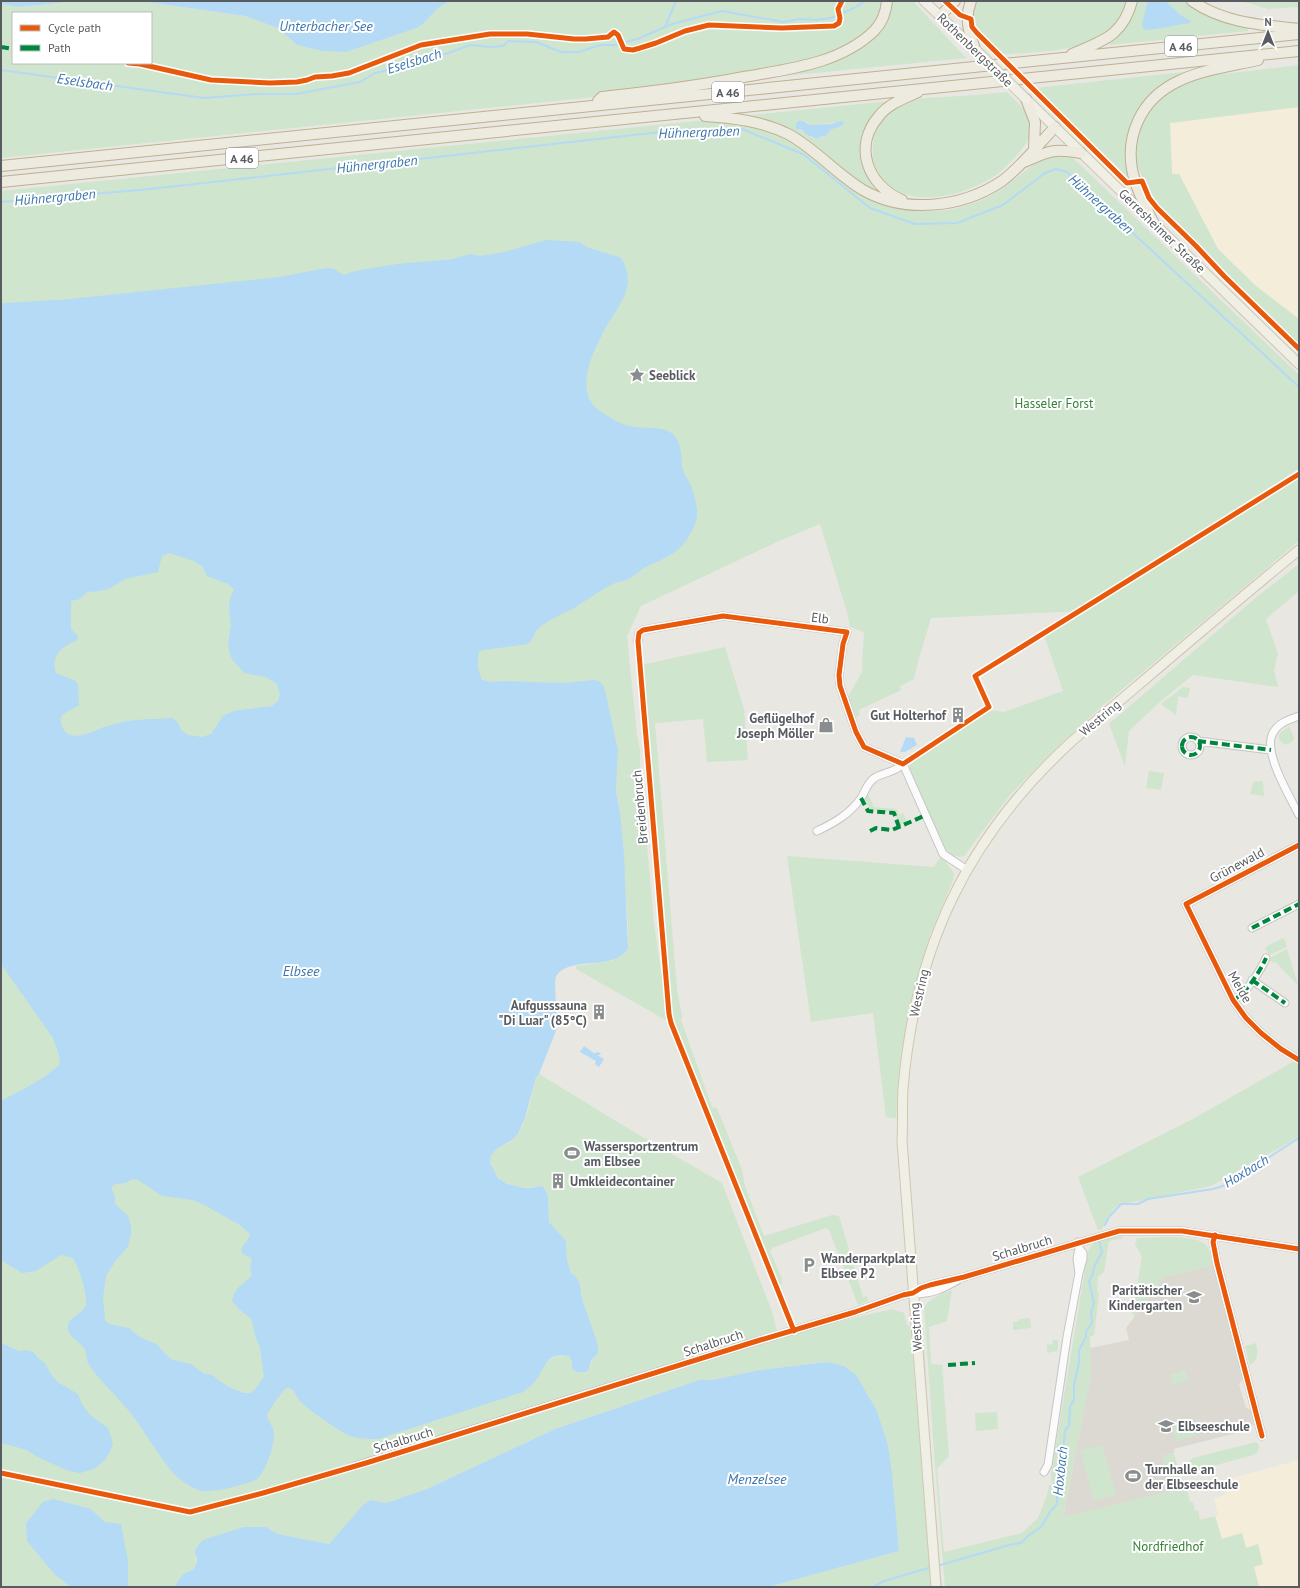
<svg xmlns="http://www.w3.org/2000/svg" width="1300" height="1588" viewBox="0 0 1300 1588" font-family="'PT Sans',sans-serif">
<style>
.commercial{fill:#f4edda}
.education{fill:#dcd9d2}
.green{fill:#d0e5cd;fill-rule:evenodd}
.water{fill:#b4daf5;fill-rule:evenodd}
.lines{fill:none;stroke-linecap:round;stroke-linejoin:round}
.stream{stroke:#b4daf5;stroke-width:2}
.minor-casing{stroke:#c5c5c4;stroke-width:9}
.major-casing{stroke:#d0c7b0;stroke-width:11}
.highway-casing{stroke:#bfb091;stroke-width:12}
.minor{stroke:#fcfbfb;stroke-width:7}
.major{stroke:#f0efe5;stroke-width:9}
.highway{stroke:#edeadf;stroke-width:10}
.major-bridge-casing{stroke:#d0c7b0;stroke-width:11;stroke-linecap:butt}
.major-bridge{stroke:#f0efe5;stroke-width:9}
.quiet{stroke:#00873e;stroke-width:4;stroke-dasharray:8 4;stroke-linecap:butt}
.cycleway-casing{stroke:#fff;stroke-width:8}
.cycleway{stroke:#e8590c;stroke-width:5}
.labels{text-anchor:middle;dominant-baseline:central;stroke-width:4;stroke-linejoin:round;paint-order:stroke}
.shield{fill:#fff;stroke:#8a8d90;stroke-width:1}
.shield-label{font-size:12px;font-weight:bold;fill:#585c60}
.street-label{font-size:13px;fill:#585c60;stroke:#fff}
.poi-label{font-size:13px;font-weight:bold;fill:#585c60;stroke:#fff;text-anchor:start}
.park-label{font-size:13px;fill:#368238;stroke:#fff}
.water-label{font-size:14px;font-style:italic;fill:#3d76ae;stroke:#fff}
</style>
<rect width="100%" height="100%" fill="#e8e7e2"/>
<path class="commercial" d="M1299 107V319L1256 286 1218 249 1179 174H1172L1170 123Z
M1299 1460V1587H1259L1254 1567 1258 1545 1246 1548 1242 1533 1222 1539 1215 1516 1218 1515 1214 1498 1225 1495 1221 1481Z"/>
<path class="education" d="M1213 1265 1243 1380 1239 1384 1246 1408 1251 1410 1254 1421 1253 1425 1244 1431 1174 1449V1453L1163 1456 1171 1491 1063 1518 1090 1379 1091 1370 1090 1348 1129 1340 1126 1328 1164 1277Z"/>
<path class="green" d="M77 1H140L245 16 278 28 298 45 346 52 414 29 422 25 438 8 450 1H884C881 10 879 20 872 27 858 45 829 54 808 61L663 90 1 158V4L21 7ZM13 13H151V63H13Z
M893 1H913L966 58 765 78C797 68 851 58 875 37 885 29 889 12 893 1Z
M976 1H1127C1126 6 1125 12 1123 16 1103 54 1037 51 1000 55 983 38 965 26 976 1Z
M1135 1H1187L1248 27V31L1110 45 1109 41Z
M1241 1H1299V7L1268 9Z
M1299 65V107L1170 123 1172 174H1179L1218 249 1256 286 1299 319V345L1156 202 1135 163 1136 142 1141 124 1149 109 1161 95 1181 83 1206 76Z
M1193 71C1166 78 1137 99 1131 129 1127 143 1130 163 1129 178L1035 88Z
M1007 92C1015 101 1029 111 1031 123 1033 136 1025 146 1017 155 1009 164 1000 173 990 179 960 196 910 210 884 180 879 174 874 166 873 158 872 145 873 129 883 119 892 111 902 102 914 100 923 97 934 98 944 97 965 96 986 94 1007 92Z
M889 101 881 111 864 157 895 199 863 187 827 158 750 119 751 115ZM807 122 810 125 831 123 842 126 830 130 825 137 821 136 818 139 805 134V132L796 128 797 125Z
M697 121C730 121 765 125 794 142 833 167 871 208 920 211 944 213 968 207 990 196 1004 189 1017 177 1029 168 1034 164 1040 158 1046 155 1054 152 1066 154 1072 157L1299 375V541L1101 707 1056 748 1009 796 964 856C953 859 947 851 941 843L910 769V764L912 760 991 710 1004 712 1063 691 1044 635 1082 611 931 618 918 662 914 679 900 686 901 690 859 710 860 715 856 717 848 697 863 670 862 665 864 632 850 627 847 612 820 524 779 541 641 606 627 636 637 735 640 750V766L654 924 669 1022 576 969V966L612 961 628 949V926L620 812 616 792 618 751 265 1215 286 1388C294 1388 296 1394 299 1400L533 1384C543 1368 547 1352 569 1356L572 1362V1369L590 1366C591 1359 598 1356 598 1349L582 1299 580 1284 576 1277 571 1273 567 1260 566 1241 549 1222 548 1198 539 1186C523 1191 502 1187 493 1170 491 1166 489 1161 491 1156 494 1147 506 1146 513 1140 528 1125 531 1096 536 1076L539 1074 639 1135 722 1183 773 1314 775 1324 779 1336 892 1309 904 1313 907 1325 910 1326 932 1587H768L899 1551 888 1445 877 1411 827 1362 760 1370 712 1380H699L555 1429 427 1489 386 1503 370 1501 362 1506 329 1544 278 1534 266 1527H243L198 1545C195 1553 197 1560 194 1569L183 1574 174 1587H128V1561L105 1522 91 1509 55 1575 71 1587H1V191Z
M1299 564V591L1266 619 1278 654 1274 670 1278 687 1193 675 1162 700 1129 731 1125 766 1109 724 1259 595Z
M725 647 744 709 748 760 707 762 703 719 655 723 677 989 682 1016 681 1020 712 1107 717 1108 742 1170 745 1186 764 1236 832 1215 839 1216 863 1297 867 1296 868 1301 858 1305 829 1230 826 1228 772 1248 770 1251 782 1279V1283L780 1285 775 1283 761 1242 689 1065C687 1059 687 1053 685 1047 681 1034 672 1024 669 1011L641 665Z
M1183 687 1190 688 1188 698 1178 696 1176 715 1161 704Z
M1289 726 1294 738 1292 742 1285 745 1279 739V734Z
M1149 771 1164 773 1161 790 1146 788Z
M1263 781 1264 796 1250 794 1253 782Z
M867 791 874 807 897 809 899 815 903 813 907 822 900 825 894 812 870 810 864 797Z
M787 856 934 867 941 856 954 873 953 880 930 935 910 1008 899 1070 896 1118 886 1117 873 1013 811 1022Z
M1284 938 1287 947 1269 955 1265 948 1267 947V946Z
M1287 949 1298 985 1275 962 1272 963 1270 958Z
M1296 1060 1299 1062V1137L1211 1186 1134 1202C1112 1204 1112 1210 1102 1229L1098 1230 1078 1177 1193 1119Z
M1121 1236 1123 1238 1109 1241 1104 1272 1098 1277 1097 1290 1099 1295 1094 1335 1090 1337 1091 1370 1090 1379 1063 1517 1171 1491 1163 1456 1174 1453 1183 1489 1188 1493 1190 1502H1193L1195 1511 1198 1510 1200 1520 1215 1516 1222 1539 1242 1533 1246 1548 1258 1544 1263 1564 1254 1567 1259 1587H945L935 1465 924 1308C928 1298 943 1294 952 1290L947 1321 929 1327 931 1364 942 1365 949 1456 937 1469 944 1552 1022 1533 1038 1518 1047 1495 1049 1485H1052L1051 1474 1088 1252C1092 1239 1109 1238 1121 1236Z
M1137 1238C1152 1238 1196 1234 1206 1245 1210 1249 1211 1259 1213 1265L1164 1277 1135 1316 1132 1314 1142 1257 1135 1244Z
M1030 1318 1031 1328 1013 1330V1322L1019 1321V1319Z
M921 1326 923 1327 929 1425 942 1587H940Z
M1052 1340H1058V1351L1047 1353V1345L1053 1344Z
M1256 1343C1258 1352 1259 1360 1250 1365L1245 1346Z
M1185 1370 1188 1380 1173 1385 1170 1375Z
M997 1412 998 1429 976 1431 975 1413Z
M1193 1424 1196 1436 1176 1441 1173 1429Z
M1256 1442 1259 1445C1259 1450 1257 1454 1253 1455L1195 1471C1190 1471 1187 1467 1188 1462L1193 1458Z
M1102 1445 1116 1495 1094 1501 1080 1450Z"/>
<path class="water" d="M1 1H77L20 7 1 4Z
M140 1H450L438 8 422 25 414 29 346 52 323 51 297 45 278 28 245 16Z
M1148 1H1165L1182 16 1191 21 1190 23C1175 25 1161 29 1146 30L1143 28 1142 24Z
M798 121H803L810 125 832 124 840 121 844 122 842 126 830 130 825 137 821 136 818 139 805 134V132L800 129 798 130 796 128V124Z
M546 240 579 242 589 248 619 257C623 259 623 262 625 266 636 292 612 313 602 335 592 354 581 378 589 398 592 405 597 409 603 413 613 420 624 426 636 427 648 429 665 426 674 435 684 446 679 463 685 475 687 479 690 482 691 486 695 496 700 514 695 524 683 554 668 556 642 569 638 572 634 576 630 578 625 582 618 581 613 584 601 589 586 601 574 608 563 614 550 619 540 627 534 631 534 639 528 644L483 650 479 652C477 662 478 671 482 680L493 682 504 681 565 683 593 680 599 681 603 685 605 690 618 751 616 792 620 812 624 855 628 949C624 954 618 958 612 960 597 966 555 959 555 983L557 1028 539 1074 536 1077 525 1118 518 1134 512 1140 495 1150 491 1156 490 1163 498 1178 507 1184 524 1188H531L539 1186 543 1187 546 1191 548 1198 549 1222 566 1241 567 1260 571 1273 576 1277 580 1284 582 1299 598 1345V1353L591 1361 588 1371C582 1373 577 1373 572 1369V1362L569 1356C544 1351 546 1369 533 1384 530 1387 526 1389 523 1392L378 1439C369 1439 359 1439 350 1436 342 1433 304 1407 299 1400 295 1395 295 1388 286 1388 283 1391 267 1412 267 1415 268 1422 274 1427 274 1434 275 1444 265 1473 257 1479 245 1485 210 1494 198 1490 191 1487 180 1480 175 1475 155 1453 142 1424 121 1402 110 1389 97 1378 88 1363 86 1358 87 1352 84 1348 79 1342 71 1338 68 1330 65 1317 84 1315 86 1304 87 1291 79 1269 73 1258L61 1255 36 1271 22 1273 1 1260V1101C17 1092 50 1077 60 1063L59 1055 53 1038 1 964V303C21 303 40 300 60 300L280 277 326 268 334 269 344 275 355 271 397 264 453 259 470 254 480 256 505 252ZM169 553 194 561 202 566 207 576 228 584 234 589 230 598 229 607 231 626 228 644 231 658 244 673 266 677 277 684 280 695 278 701 272 706 234 711 223 716 211 734 202 737 188 735 181 730 178 723 172 718C156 719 138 719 122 722 116 724 110 725 104 727 93 731 71 744 63 728 55 712 69 713 79 705L78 685 76 681 56 673C50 655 63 646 78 640L77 635 71 629V601L80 599 87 592 99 591 109 589 125 579 158 572 162 556ZM133 1179 138 1180 162 1196 193 1200 206 1206 240 1225 250 1234C247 1244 244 1242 241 1250L242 1253 252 1259 250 1267 252 1275C243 1285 235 1287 232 1301L238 1308 250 1318 253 1324 255 1336 260 1348 264 1377 255 1389 250 1393H243L227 1386 212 1375 203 1373 191 1364 173 1360 165 1354 158 1345 138 1336 129 1328 109 1324 105 1320 103 1298 106 1276 116 1260 128 1247 131 1234V1225L128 1216 115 1204V1196L111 1188 115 1184 125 1183Z
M906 737 914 738 917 745 905 752H900Z
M584 1046 595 1054 596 1052 601 1053 600 1055H597L604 1059 599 1067 595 1064 596 1061 580 1052Z
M1 1343 19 1351 25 1350 33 1352 38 1358 45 1363 52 1376 59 1383 78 1394 82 1404 90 1415 108 1428 113 1443 110 1452 104 1461 94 1469 80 1473 69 1471 55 1465 36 1456 27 1450 1 1443Z
M827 1362 844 1366 856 1375 877 1411 888 1445 892 1473 899 1551 768 1587H174L183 1574 194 1569 197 1560 195 1551 198 1545 203 1540 243 1527H266L278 1534 329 1544 362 1506 370 1500 386 1503 427 1489 555 1429 699 1380H712L760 1370Z
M53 1499 91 1509 105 1522 121 1524 128 1561V1587H71L55 1575 27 1541 26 1523 43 1502Z"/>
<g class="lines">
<path class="stream" d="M665 27 676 1
M1 70 204 98 257 94H296L360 82 375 73 405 66 434 54H446L470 45 491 47 503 46 508 41 536 42 561 52H579L600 45H616L640 38 672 24 722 11 784 22 800 19 817 20 831 18 854 8 865 1
M1 202 150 189 688 129H742L803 154 870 208 915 224 957 223 1003 205 1045 173 1056 169 1067 172 1299 387
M1105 1225 1109 1217 1121 1204H1138L1148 1199 1213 1189 1226 1185 1299 1138
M937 1566 1009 1545 1021 1543 1029 1535 1041 1527 1050 1512 1057 1504V1489L1060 1480V1461L1063 1454 1065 1430 1069 1426 1070 1407 1074 1400V1385L1079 1363V1350L1086 1337V1331L1092 1323 1091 1312 1094 1303 1089 1281 1093 1274 1094 1267 1102 1252 1099 1240
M873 1587 884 1581 932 1567"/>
<defs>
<path id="minor" d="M638 641 639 633 643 630 723 616 847 632 843 644 839 675 840 686 856 732 864 747 903 764 943 854 967 870
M1299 716C1288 720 1277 723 1272 735 1264 754 1290 797 1299 815
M1182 746a9 9 0 1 1 18 0a9 9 0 1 1-18 0Z
M1198 741 1271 750
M817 831C834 823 850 814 861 798 865 792 867 784 873 779 882 772 895 773 903 764
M1299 845 1186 904 1233 1000 1246 1018 1261 1033 1281 1049 1299 1060
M1252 928 1299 904
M1252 980 1285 1003
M1233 1000C1245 995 1261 970 1266 958
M1215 1235 1213 1242 1217 1263 1262 1436
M1079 1273 1077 1259 1079 1248
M913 1293C929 1296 944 1288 958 1280
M354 1466 757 1341 855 1312 903 1295 913 1293 921 1288 930 1285 964 1277 1119 1231H1182L1299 1249
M1044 1472 1048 1465 1067 1337 1079 1273 1083 1259V1253L1079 1248 1078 1242"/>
<path id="major" d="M924 1 975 49
M1027 100 1299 364
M936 1587 902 1141C903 1123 902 1106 903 1088 915 948 966 839 1070 743 1091 724 1114 706 1136 687 1190 641 1244 595 1299 550"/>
<path id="highway" d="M971 1C964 19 969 32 975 49
M1192 1C1224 23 1261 25 1299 29
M940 16 955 1
M1072 54C1102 41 1123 36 1132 1
M1026 99 1035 122 1034 149
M598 101 602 97C650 92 697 86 744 77 788 69 840 64 874 31 882 23 886 12 887 1
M705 116C734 118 762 121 788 134 816 149 836 174 863 190 905 214 962 208 1002 181 1021 167 1039 144 1055 127
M1024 162C1049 151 1053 148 1081 153
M1 166 1299 34
M1 182 1299 51
M902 200C867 185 853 146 879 116 888 104 905 98 918 92
M1153 222C1145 205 1135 187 1132 169 1129 152 1131 136 1138 121 1159 74 1213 70 1258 60"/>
</defs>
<use href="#minor" class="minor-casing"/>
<use href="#major" class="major-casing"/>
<use href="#highway" class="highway-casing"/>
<use href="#minor" class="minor"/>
<use href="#major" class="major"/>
<use href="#highway" class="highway"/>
<defs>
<path id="major-bridge" d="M975 49 1026 99"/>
</defs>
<use href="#major-bridge" class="major-bridge-casing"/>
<use href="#major-bridge" class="major-bridge"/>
<path class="quiet" d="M1 47 13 49
M1182 746a9 9 0 1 1 18 0a9 9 0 1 1-18 0Z
M1198 741 1271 750
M861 798 868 811 894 813 899 827
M870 831 876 828 892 830 926 815
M1252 928 1299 904
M1252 980 1285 1003
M1233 1000C1245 995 1261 970 1266 958
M948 1365 975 1363"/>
<defs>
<path id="cycleway" d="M945 1 960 15 971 19 972 27 977 33 1127 183 1142 181 1149 198 1157 208 1196 246 1224 276 1299 349
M128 63 140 64 211 80 270 83 297 82 307 80 315 77 332 76 349 73 421 45 490 34H527L574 39H586L608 37 614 32 618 35 624 49 633 50 640 48 656 43 685 31 709 25 782 28 834 26 839 23 840 18 838 9 842 1
M1299 845 1186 904 1233 1000 1246 1018 1261 1033 1281 1049 1299 1060
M1215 1235 1213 1242 1217 1263 1262 1436
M794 1331 671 1023 669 1014 638 641 639 633 643 630 723 616 847 632 843 644 839 675 840 686 856 732 864 747 903 764 989 707 975 676 1299 474
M1 1473 190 1512 263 1493 366 1463 757 1341 855 1312 903 1295 913 1293 921 1288 930 1285 964 1277 1119 1231H1182L1299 1249"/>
</defs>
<use href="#cycleway" class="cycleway-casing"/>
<use href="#cycleway" class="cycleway"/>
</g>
<defs>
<symbol id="sight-bare" viewBox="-9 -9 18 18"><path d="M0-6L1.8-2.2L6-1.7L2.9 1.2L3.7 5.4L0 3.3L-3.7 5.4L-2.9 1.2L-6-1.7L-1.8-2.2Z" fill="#8a8d8e" stroke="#fff" stroke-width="2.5" paint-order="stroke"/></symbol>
<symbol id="building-bare" viewBox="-9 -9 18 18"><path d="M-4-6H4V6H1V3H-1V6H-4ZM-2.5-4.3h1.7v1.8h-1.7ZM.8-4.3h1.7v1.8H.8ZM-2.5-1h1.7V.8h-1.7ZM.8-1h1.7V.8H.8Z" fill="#8a8d8e" stroke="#fff" stroke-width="2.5" paint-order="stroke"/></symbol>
<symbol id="shop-bare" viewBox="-9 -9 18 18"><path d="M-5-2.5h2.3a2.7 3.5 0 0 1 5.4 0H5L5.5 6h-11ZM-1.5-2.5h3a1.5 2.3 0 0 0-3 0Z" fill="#8a8d8e" stroke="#fff" stroke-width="2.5" paint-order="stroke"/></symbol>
<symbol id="stadium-bare" viewBox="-9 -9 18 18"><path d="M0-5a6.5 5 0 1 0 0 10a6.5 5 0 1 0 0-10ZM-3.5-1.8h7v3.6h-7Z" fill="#8a8d8e" stroke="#fff" stroke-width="2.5" paint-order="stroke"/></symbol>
<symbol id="parking-bare" viewBox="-9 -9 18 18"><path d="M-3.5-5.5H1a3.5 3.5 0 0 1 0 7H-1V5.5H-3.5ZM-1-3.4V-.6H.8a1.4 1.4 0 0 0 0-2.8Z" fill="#8a8d8e" stroke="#fff" stroke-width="2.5" paint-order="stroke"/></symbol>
<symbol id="school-bare" viewBox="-9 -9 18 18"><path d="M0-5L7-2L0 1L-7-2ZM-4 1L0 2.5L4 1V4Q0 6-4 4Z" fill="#8a8d8e" stroke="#fff" stroke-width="2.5" paint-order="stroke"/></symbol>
</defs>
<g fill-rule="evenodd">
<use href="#sight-bare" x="626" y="364" width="22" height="22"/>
<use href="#building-bare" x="947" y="704" width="22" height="22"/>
<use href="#shop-bare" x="815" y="714" width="22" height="22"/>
<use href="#building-bare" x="588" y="1001" width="22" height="22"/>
<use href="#stadium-bare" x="561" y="1142" width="22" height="22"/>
<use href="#building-bare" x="547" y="1170" width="22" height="22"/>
<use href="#parking-bare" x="798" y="1254" width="22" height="22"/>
<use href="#school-bare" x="1183" y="1286" width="22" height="22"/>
<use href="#school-bare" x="1155" y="1415" width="22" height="22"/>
<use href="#stadium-bare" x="1122" y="1465" width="22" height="22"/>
</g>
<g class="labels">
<g class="shield">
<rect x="1165" y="36" width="32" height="20" rx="3"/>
<rect x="712" y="82" width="32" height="20" rx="3"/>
<rect x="226" y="148" width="32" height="20" rx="3"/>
</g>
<g class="shield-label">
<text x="1181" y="46">A 46</text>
<text x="728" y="92">A 46</text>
<text x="242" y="158">A 46</text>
</g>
<g class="street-label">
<text transform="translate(975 50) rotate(44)">Rothenbergstraße</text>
<text transform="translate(1162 231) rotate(44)">Gerresheimer Straße</text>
<text transform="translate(820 618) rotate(7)">Elb</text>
<text transform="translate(1100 718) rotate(-40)">Westring</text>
<text transform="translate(640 807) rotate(-95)">Breidenbruch</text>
<text transform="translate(1237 865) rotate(-28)">Grünewald</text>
<text transform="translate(1240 987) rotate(60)">Meide</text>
<text transform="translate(919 993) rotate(-77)">Westring</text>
<text transform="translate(1022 1248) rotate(-17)">Schalbruch</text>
<text transform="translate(916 1327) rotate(-94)">Westring</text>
<text transform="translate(713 1343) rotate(-18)">Schalbruch</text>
<text transform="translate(403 1440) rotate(-17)">Schalbruch</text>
</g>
<g class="poi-label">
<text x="649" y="375">Seeblick</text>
<text x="946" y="715" text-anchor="end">Gut Holterhof</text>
<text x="814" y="718" text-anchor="end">Geflügelhof<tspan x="814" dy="15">Joseph Möller</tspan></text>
<text x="587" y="1005" text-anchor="end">Aufgusssauna<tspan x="587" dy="15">"Di Luar" (85°C)</tspan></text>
<text x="584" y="1146">Wassersportzentrum<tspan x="584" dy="15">am Elbsee</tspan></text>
<text x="570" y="1181">Umkleidecontainer</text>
<text x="821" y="1258">Wanderparkplatz<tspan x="821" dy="15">Elbsee P2</tspan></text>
<text x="1182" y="1290" text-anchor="end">Paritätischer<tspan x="1182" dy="15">Kindergarten</tspan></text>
<text x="1178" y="1426">Elbseeschule</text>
<text x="1145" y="1469">Turnhalle an<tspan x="1145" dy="15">der Elbseeschule</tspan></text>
</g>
<g class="park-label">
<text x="1054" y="403">Hasseler Forst</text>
<text x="1168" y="1546">Nordfriedhof</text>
</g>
<g class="water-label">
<text x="326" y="26">Unterbacher See</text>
<text transform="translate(414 61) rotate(-17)">Eselsbach</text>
<text transform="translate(85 82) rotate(8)">Eselsbach</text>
<text transform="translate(699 132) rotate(-2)">Hühnergraben</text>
<text transform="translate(377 164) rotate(-6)">Hühnergraben</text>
<text transform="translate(55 197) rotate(-5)">Hühnergraben</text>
<text transform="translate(1101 204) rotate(42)">Hühnergraben</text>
<text x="301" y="971">Elbsee</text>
<text transform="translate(1246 1171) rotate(-31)">Hoxbach</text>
<text transform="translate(1060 1471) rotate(-84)">Hoxbach</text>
<text x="757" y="1479">Menzelsee</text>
</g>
</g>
<rect width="1300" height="1588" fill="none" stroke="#585c60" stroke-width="4"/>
<rect x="12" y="12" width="140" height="52" fill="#ffffff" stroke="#bcbebf"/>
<rect x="20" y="25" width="20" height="6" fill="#e8590c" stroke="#bcbebf"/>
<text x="48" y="32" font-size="12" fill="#585c60">Cycle path</text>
<rect x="20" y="45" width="20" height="6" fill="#00873e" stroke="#bcbebf"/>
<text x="48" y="52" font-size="12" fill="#585c60">Path</text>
<g transform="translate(1268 32)" stroke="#ffffff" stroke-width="3" paint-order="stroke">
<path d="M0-3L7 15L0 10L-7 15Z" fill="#585c60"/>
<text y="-6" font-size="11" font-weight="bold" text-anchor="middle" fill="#585c60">N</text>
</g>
</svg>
